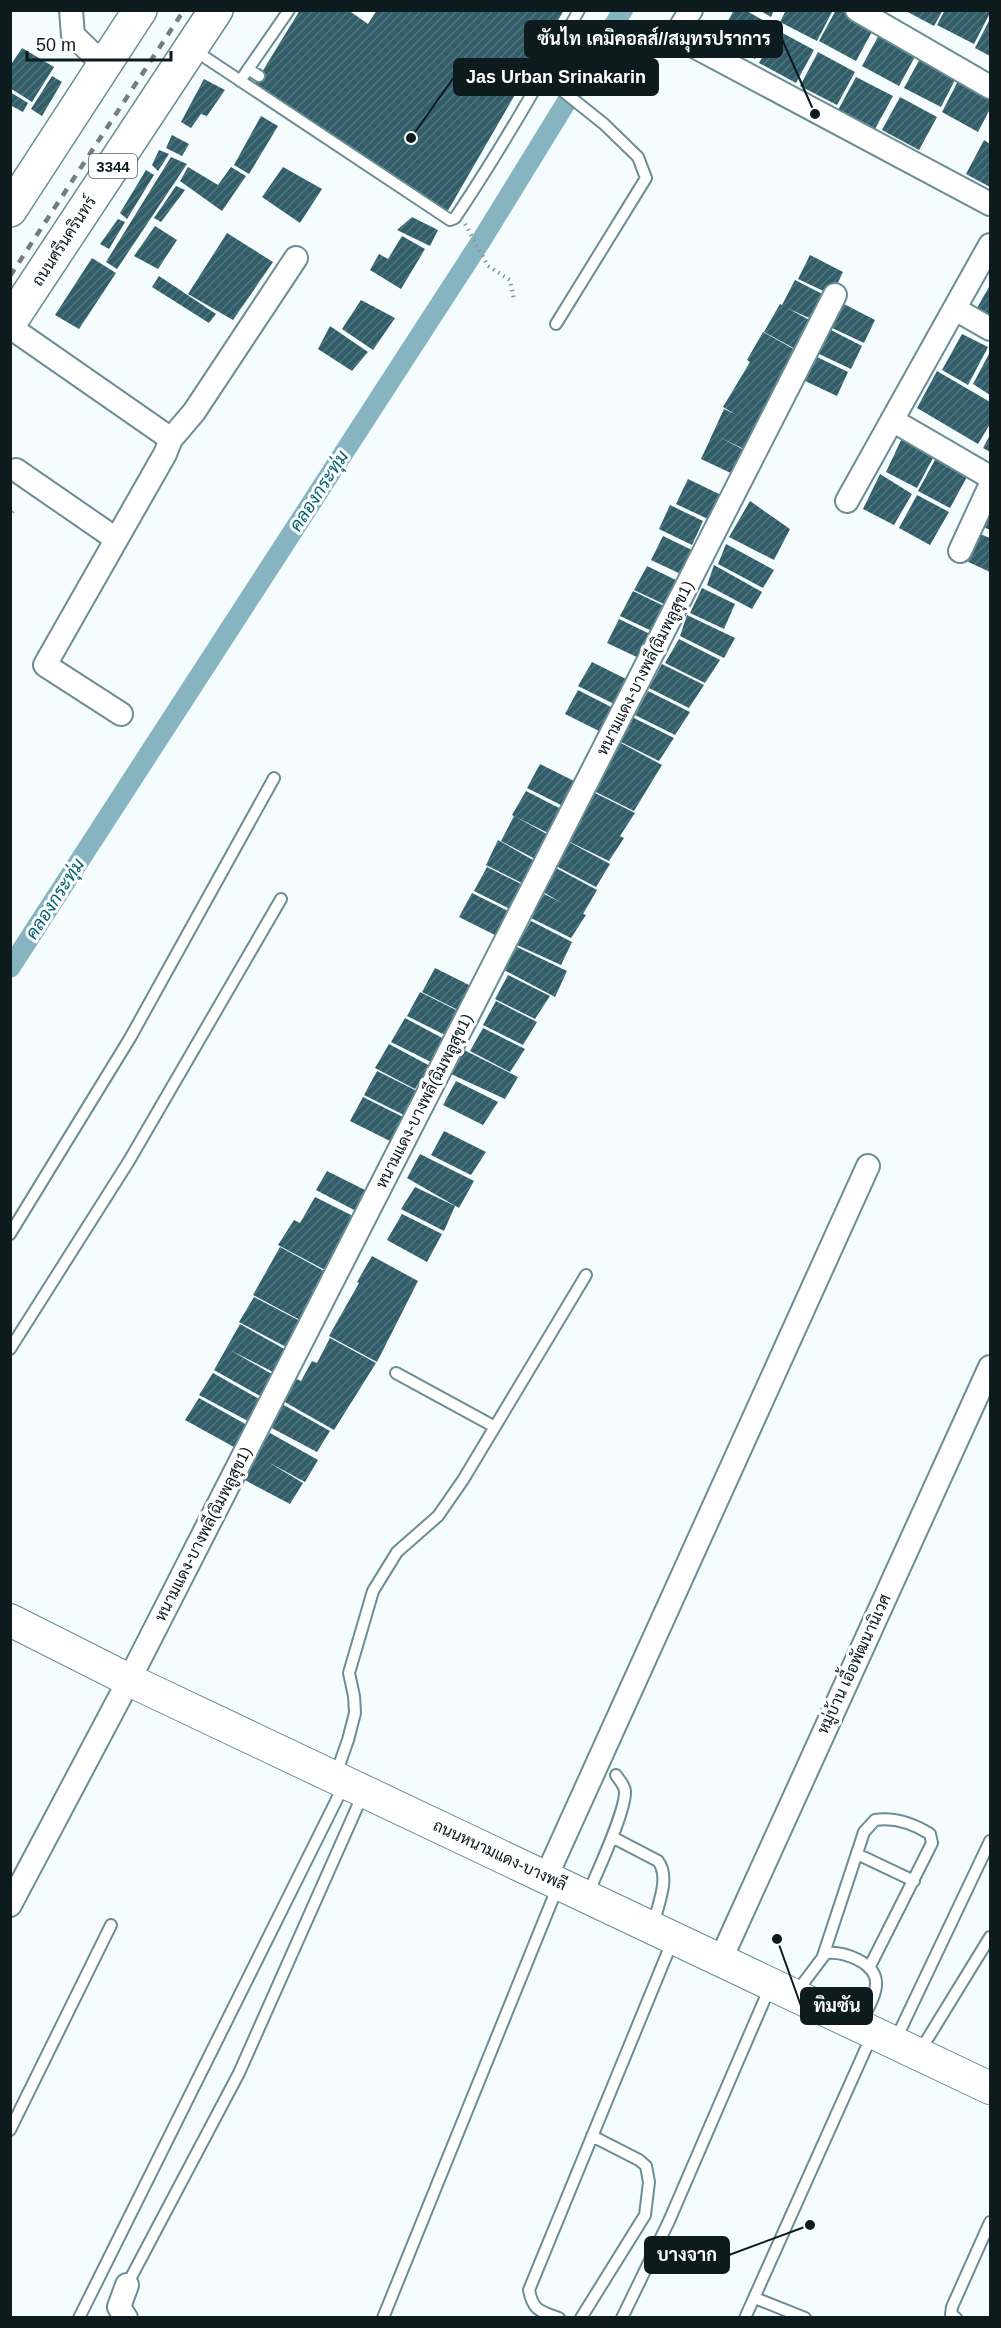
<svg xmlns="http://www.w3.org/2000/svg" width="1001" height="2328" viewBox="0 0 1001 2328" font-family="Arial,Sarabun,sans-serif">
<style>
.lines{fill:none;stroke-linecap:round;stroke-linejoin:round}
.canal{stroke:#87b4c1;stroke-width:20}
.building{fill:url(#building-hatch)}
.lane-casing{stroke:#6b8d96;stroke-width:14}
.street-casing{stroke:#6b8d96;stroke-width:26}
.secondary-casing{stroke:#6b8d96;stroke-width:34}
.primary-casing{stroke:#6b8d96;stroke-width:36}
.path{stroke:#8c9699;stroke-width:4;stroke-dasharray:1.5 4.5;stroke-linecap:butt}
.lane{stroke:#fff;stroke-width:10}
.street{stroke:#fff;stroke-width:22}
.secondary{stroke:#fff;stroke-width:32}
.primary{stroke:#fff;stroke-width:33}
.rail{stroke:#727d80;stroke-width:4.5;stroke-dasharray:8 8;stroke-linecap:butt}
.labels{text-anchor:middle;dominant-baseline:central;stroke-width:6;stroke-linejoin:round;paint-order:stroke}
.shield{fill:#fff;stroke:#565f62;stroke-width:1.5}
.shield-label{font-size:15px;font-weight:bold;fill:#0d1a1e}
.street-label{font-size:16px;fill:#0d1a1e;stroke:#fff}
.water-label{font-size:18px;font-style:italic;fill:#006073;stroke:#fff}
.leader{fill:none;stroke:#0d1a1e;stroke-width:2}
.callout-dot{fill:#0d1a1e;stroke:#fff;stroke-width:2}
.callout{fill:#0d1a1e;stroke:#0d1a1e;stroke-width:2}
.callout-label{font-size:18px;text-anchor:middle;font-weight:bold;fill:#fff}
</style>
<defs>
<pattern id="building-hatch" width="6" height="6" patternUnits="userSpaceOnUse" patternTransform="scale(1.5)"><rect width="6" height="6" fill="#325e69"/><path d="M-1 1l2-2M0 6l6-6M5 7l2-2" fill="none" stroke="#53757e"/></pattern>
</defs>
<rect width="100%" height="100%" fill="#f5fcfe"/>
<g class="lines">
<path class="canal" d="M10 968 481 241 623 10"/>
</g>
<path class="building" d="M300 10H348L368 24 377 10H564L446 214 254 85Z
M734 10H745L773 26 755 59 718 39Z
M759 10H774L771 17Z
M786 10H833L817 41 780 22Z
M836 10H841L874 28 856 61 819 41Z
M904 10H943L934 26Z
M945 10H990V13L974 44 937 25Z
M990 19V56L975 48Z
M777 30 814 50 796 83 759 63Z
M880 33 917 53 899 86 862 66Z
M22 48 54 67 32 102 10 88V66Z
M818 52 855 72 837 105 800 86Z
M922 55 958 74 941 107 904 88Z
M52 76 62 82 42 116 31 109Z
M856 77 893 96 875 129 838 110Z
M204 79 225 90 207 116 201 114 191 128 181 122Z
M959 79 990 96V109L978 132 942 112Z
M10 92 28 103 23 112 10 105Z
M900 97 937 117 919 150 882 130Z
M261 116 278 126 249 174 234 165Z
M172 135 189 144 182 156 166 148Z
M984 140 990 144V187L966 174Z
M159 150 169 154 158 171 152 165Z
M171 157 187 164 117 269 106 262Z
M188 167 218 185 231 167 246 176 222 211 180 181Z
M283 167 322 189 300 223 262 197Z
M146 170 154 175 127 219 120 213Z
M176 186 185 190 161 222 154 218Z
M412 217 438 230 430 246 397 230Z
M118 219 125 222 109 249 100 244Z
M155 226 177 240 158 269 134 256Z
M227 233 273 262 233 320 188 294Z
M402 236 425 249 401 289 370 270 379 254 388 259Z
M810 255 843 272 832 295 798 279Z
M92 258 116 273 79 329 55 315Z
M159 276 216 314 209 323 152 287Z
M795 280 828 297 816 321 787 308 817 324 801 352 764 332 780 304 782 305Z
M990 285V319L976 310Z
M361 300 395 318 373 350 342 329Z
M842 303 875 320 864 343 830 327Z
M330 326 368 352 352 371 318 349Z
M829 329 862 346 851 369 817 353Z
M763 332 799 352 746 450 719 437 746 451 735 475 701 459 724 409 735 414 723 407 750 362 747 360Z
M962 334 988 347 968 385 942 370Z
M990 352V395L973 384Z
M815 356 848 372 837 396 803 380Z
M937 371 990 402V424L978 444 917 408Z
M990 435V452L983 448Z
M903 436 934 456 917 488 886 472Z
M936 458 968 475 950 508 918 491Z
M880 474 912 494 894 525 863 509Z
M688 479 721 495 710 520 676 504Z
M917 495 949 512 930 545 899 528Z
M750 501 790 529 774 560 729 537Z
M670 505 703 521 692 545 659 529Z
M990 506V530L981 526Z
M975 532 990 538V572L962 559Z
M663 536 696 552 685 576 651 560Z
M726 544 774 570 763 588 718 564Z
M714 565 762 592 752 609 707 585Z
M647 566 680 582 668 606 634 590Z
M702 588 735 604 724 629 690 613Z
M633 591 666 607 654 632 620 616Z
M687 615 735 638 724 658 680 636Z
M619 619 652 635 641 659 607 643Z
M679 639 720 660 705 683 665 663Z
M592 662 632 682 618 706 578 686Z
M662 664 704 685 689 708 649 688Z
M578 690 619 711 605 734 565 714Z
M648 691 690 712 675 735 635 715Z
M632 717 674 738 659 761 619 741Z
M621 743 662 765 634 811 594 791Z
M540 764 582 785 567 808 527 788Z
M526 791 567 812 552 835 512 815Z
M593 792 635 813 620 836 624 838 609 861 568 841Z
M514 816 554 838 541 862 501 841Z
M498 840 540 864 530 887 486 865Z
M569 842 610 864 596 887 556 866Z
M487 867 529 888 514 911 474 891Z
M556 868 597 890 583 914 586 915 571 938 531 918 544 894 562 903 543 892Z
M472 893 514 914 499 937 459 917Z
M531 921 572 942 561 965 517 945Z
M517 947 567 971 555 997 504 970Z
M435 968 477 989 462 1012 422 992Z
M508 975 550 996 535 1019 495 999Z
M420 992 462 1013 447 1036 407 1016Z
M496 1001 537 1022 523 1045 483 1025Z
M405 1018 446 1040 431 1062 391 1042Z
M483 1028 525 1049 510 1072 470 1051Z
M389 1044 430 1066 415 1089 375 1068Z
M464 1050 518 1077 505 1099 451 1074Z
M377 1071 419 1092 404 1115 364 1095Z
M456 1081 498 1102 483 1125 443 1105Z
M363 1097 405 1118 390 1141 350 1121Z
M444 1131 486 1152 471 1175 431 1155Z
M420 1154 474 1181 459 1208 407 1178Z
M327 1171 367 1191 356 1211 316 1190Z
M415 1187 455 1206 444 1231 401 1209Z
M315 1197 355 1217 327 1271 278 1245 294 1220 300 1223Z
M402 1214 442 1234 427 1262 387 1240Z
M280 1247 326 1272 302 1321 253 1295Z
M372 1256 418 1281 377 1362 329 1336 359 1283 357 1282Z
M254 1297 300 1321 288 1348 239 1322Z
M240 1324 288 1351 275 1373 230 1350 275 1376 262 1397 214 1370Z
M330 1338 376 1363 334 1430 283 1401 294 1378 301 1381 312 1361 317 1363Z
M213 1373 261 1400 248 1421 199 1395Z
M199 1398 247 1425 234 1447 185 1420Z
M282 1404 330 1431 317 1452 268 1426Z
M270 1433 318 1460 305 1482 268 1462 303 1483 290 1504 241 1478Z"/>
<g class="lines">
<defs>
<path id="lane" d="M194 50 450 220 455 218C500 151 540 82 579 10
M248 69 259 76
M544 76 604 124 638 157 646 178 556 324
M240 81 289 10
M10 1234 130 1038 274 778
M10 1349 129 1161 281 899
M396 1373 495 1427
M336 1774 348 1740 355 1713 354 1696 349 1673 373 1591 397 1552 438 1516 463 1480 586 1275
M612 1837 658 1861C671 1878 657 1906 653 1926
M857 1854 914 1881
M588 1894C597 1872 626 1811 625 1791 624 1784 619 1780 616 1775
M823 1956 864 1832 875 1820C894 1817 914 1824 930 1834L932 1843 869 1968
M795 1994 826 1953C843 1951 875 1962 876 1982 877 1995 866 2011 861 2023
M896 2039 990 1841
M920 2051 990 1937
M10 2130 111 1925
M127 2285 239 2073 363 1794
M755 2298 805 2318
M79 2318 344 1785
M383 2318 558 1886
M559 2318C540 2311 533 2311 529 2290L672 1942
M581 2318 645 2215 649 2182 646 2166 639 2160 592 2136
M622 2318 669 2221 770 1987
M745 2318 872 2035
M956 2318 951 2314 952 2307 990 2222"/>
<path id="street" d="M71 10 73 35 104 65
M691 10 675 36 990 204
M857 10 990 87
M955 309 990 329
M10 327 171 439 194 412 296 258
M892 420 990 477
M16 470 116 539
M847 501 990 245
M960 551 990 486
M121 714 45 665 165 454 171 439
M546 1877 868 1166
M10 1905 129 1680 835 295
M720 1961 990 1367
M126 2318 119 2307 127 2285"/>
<path id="secondary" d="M10 1620 129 1680 990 2088"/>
<path id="primary" d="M10 210 140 10
M10 322 216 10"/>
</defs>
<use href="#lane" class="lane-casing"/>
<use href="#street" class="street-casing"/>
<use href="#secondary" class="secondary-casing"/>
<use href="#primary" class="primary-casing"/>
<path class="path" d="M465 224 488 266 510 280 514 300
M10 508 14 510 10 515"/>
<use href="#lane" class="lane"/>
<use href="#street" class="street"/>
<use href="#secondary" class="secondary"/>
<use href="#primary" class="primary"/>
<path class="rail" d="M10 276 184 10"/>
</g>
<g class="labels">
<rect class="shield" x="89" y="154" width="48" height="24" rx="4.5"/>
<g class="shield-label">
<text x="113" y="166">3344</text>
</g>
<g class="street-label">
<text transform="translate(64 241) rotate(-57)">ถนนศรีนครินทร์</text>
<text transform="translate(645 668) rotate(-63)">หนามแดง-บางพลี(ฉิมพลูสุข1)</text>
<text transform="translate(424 1101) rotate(-63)">หนามแดง-บางพลี(ฉิมพลูสุข1)</text>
<text transform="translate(203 1534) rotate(-63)">หนามแดง-บางพลี(ฉิมพลูสุข1)</text>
<text transform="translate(854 1664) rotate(-65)">หมู่บ้าน เอื้อพัฒนานิเวศ</text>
<text transform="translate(500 1855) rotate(25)">ถนนหนามแดง-บางพลี</text>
</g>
<g class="water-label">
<text transform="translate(319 491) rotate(-57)">คลองกระทุ่ม</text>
<text transform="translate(55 899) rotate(-57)">คลองกระทุ่ม</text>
</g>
</g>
<path class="leader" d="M815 114L782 39M411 138L454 77M777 1939L801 2006M810 2225L729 2255"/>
<g class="callout-dot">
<circle cx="815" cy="114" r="6"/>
<circle cx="411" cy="138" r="6"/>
<circle cx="777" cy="1939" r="6"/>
<circle cx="810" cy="2225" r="6"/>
</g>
<g class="callout">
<rect x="525" y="21" width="257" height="36" rx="6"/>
<rect x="454" y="59" width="204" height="36" rx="6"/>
<rect x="801" y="1988" width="71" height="36" rx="6"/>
<rect x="645" y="2237" width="84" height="36" rx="6"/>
</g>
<g class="callout-label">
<text x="654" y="45">ซันไท เคมิคอลส์//สมุทรปราการ</text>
<text x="556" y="83">Jas Urban Srinakarin</text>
<text x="837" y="2012">ทิมซัน</text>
<text x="687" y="2261">บางจาก</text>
</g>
<rect width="1001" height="2328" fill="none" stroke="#0d1a1e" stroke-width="24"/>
<path d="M27 51v9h144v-9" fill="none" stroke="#0d1a1e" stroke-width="3"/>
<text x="36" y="51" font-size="18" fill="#0d1a1e" stroke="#ffffff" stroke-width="4.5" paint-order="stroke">50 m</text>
</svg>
